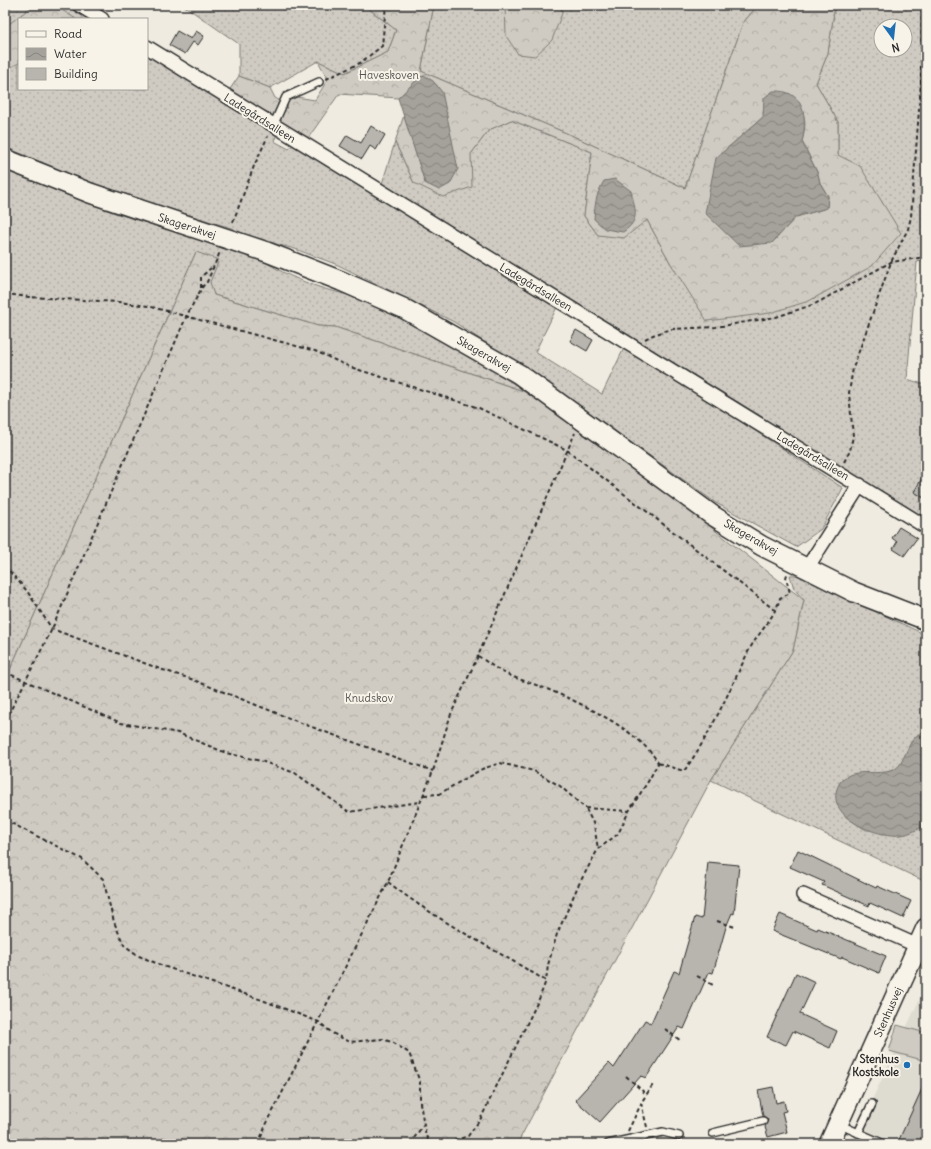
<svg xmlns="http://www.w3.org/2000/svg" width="931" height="1149" viewBox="0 0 931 1149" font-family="Delius,sans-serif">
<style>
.built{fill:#dedbd1}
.grass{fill:url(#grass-dots);stroke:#7d7b76;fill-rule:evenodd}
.forest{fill:url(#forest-crowns);stroke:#7d7b76;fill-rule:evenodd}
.park{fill:#cfcbc2;stroke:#7d7b76}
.water{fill:url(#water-waves);stroke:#74726e}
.building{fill:#b8b5ae;stroke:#2b2b2b}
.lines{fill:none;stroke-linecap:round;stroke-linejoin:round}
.lane-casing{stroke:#2b2b2b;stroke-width:10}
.street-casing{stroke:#2b2b2b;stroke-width:16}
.secondary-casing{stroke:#2b2b2b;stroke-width:22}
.path{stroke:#2b2b2b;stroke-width:2;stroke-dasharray:4 3;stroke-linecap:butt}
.lane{stroke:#f7f3e8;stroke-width:7}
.street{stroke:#f7f3e8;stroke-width:13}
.secondary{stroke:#f7f3e8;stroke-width:19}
.poi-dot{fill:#1f6fb2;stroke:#f7f3e8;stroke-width:1.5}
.labels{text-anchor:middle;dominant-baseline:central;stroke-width:4;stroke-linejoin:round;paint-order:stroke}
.park-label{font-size:11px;fill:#545351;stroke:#f7f3e8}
.street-label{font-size:11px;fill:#2b2b2b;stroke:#f7f3e8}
.poi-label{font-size:11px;font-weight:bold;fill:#2b2b2b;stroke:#f7f3e8;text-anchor:end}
</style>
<defs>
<pattern id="grass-dots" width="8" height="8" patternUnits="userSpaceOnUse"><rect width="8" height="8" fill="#cfcbc2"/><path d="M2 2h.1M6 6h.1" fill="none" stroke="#b2aea7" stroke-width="1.8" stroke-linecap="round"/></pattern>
<pattern id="forest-crowns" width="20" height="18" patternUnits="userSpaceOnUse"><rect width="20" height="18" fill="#cfcbc2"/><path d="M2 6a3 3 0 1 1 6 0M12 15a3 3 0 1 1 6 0" fill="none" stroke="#b2aea7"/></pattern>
<pattern id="water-waves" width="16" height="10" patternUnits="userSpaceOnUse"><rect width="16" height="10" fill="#a4a29a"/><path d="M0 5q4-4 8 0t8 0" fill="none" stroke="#86847e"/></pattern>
</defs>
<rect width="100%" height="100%" fill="#efebe0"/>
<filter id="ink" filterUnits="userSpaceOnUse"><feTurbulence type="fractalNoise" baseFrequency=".025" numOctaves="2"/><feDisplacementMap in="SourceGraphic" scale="8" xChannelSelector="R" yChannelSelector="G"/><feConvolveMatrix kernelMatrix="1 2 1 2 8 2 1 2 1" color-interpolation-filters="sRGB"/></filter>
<g filter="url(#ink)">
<path class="built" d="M926 986V1144H851Z"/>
<path class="grass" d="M5 5H71L94 19H19V89H147V52L277 134 274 141 289 149 294 143 558 305 535 352 602 394 625 346 843 488 821 529 796 547 716 503 562 393 454 322 338 265 295 249 253 238 231 228 103 188 5 147Z
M183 5H364L396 30 388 52 345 73 318 61 270 88 239 76V44Z
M434 5H505L504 9 562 13 561 5H758L743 23 685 188 573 136 421 71Z
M835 5H926V260L917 262 907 379 926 385V521L381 187 395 142 414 183 471 154 489 130 511 120 592 152 584 216 598 235 647 220 671 264 860 166 838 156V122L816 83 828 53ZM881 26H905V50H881Z
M5 170 115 213 261 259C280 272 300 281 322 288 337 293 354 295 368 302 436 335 500 374 563 415L523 391 335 327 318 326 214 295 196 252 5 681Z
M790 575H797L926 635V732C906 734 909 760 896 769 880 780 860 765 840 782L839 807 846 817 866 830 913 831 926 825V882L711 780 793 650 804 600 794 589Z"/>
<path class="forest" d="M34 5H54L76 19H19V63L5 70V27Z
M364 5H434L421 71 573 136 685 188 743 23 758 5H835L828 53 816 83 838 122V155L860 166 901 233 872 266 809 301 770 313 707 321 671 264 647 220 624 238 598 235 584 216 592 152 511 120 489 130 471 154 472 187 443 197 414 183 395 142 404 115 425 183 420 77 398 98 339 94 306 141 228 92 239 76 270 88 275 98 286 104 290 96 315 100 328 79 318 61 345 73 388 52 396 30ZM795 98C806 114 807 123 802 141L818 174 820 183 828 196 827 208 796 217 772 243 716 158 763 117Z
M505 5H561L562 13 552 40 535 56 518 54 506 36Z
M196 252 219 260 210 282 214 295 318 326 335 327 523 391 592 434 804 600 793 650 711 780 517 1144H5V681Z"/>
<path class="park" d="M897 1025 926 1033V1061L889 1051Z"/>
<path class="water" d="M425 76 433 81 442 92 458 169 450 184 439 190 425 183 398 98 420 77Z
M773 91C804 89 808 117 802 142L818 174 820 183 828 196 827 208 796 217 772 243 739 246 705 213 716 158 763 117 764 98Z
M615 179 631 191C635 209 641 220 623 232L605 229 594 219C595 204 596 194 604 181Z
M922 732H926V825C918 829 910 834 901 835 876 838 822 816 839 784 850 765 877 777 893 770 906 765 904 743 922 732Z"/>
<path class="building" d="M177 31 191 39 196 31 204 36 198 45 193 42 185 54 169 45Z
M371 126 385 135 376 150 370 146 362 159 340 146 347 135 361 143Z
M576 330 593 340 587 351 570 341Z
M926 471V499L914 492Z
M899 527 917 538 904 556 893 549 897 542 892 538Z
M798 850 876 888 877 886 911 901 903 918 870 903 869 906 822 885 824 882 790 867Z
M708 862 739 865 734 914 732 913 726 927 713 973 709 972 684 1029 679 1027 646 1078 641 1076 600 1122 575 1100 609 1063 614 1068 645 1020 651 1023 674 971 679 973 695 917 702 919Z
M780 914 817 930 818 928 886 956 879 973 842 957 841 959 772 931Z
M796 973 815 982 800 1014 837 1031 830 1048 793 1031 786 1045 767 1037Z
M926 1080V1144H904L898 1142Z
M773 1087 776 1103 784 1101 786 1111 782 1112 787 1132 768 1137 765 1127 768 1120 763 1116 758 1090Z"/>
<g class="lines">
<defs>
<path id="lane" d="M273 126 286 97 319 82
M838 1124 884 1144
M713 1133 763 1121
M858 1133 872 1104
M608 1144 663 1132 679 1136"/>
<path id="street" d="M79 5 102 19
M147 47 926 527
M807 568 860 485
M803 895 918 946"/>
<path id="secondary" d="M5 159 90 193 267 252 341 281 403 308 519 374 712 515 762 546 854 592 926 620
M829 1144 926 928"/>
</defs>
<use href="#lane" class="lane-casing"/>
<use href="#street" class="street-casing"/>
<use href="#secondary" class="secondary-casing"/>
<path class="path" d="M326 79 360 63 382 46 386 5
M233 222 254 166 268 136
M201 288V277L211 268
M5 294 29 297 118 302 148 306 315 351 350 367 479 408 567 450 776 611
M645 339 653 335 672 329 716 327 776 317 815 304 891 262 926 257
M844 462 850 451 853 436 849 393 853 368 891 262 908 229 911 217 921 83 922 5
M5 566 27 591 52 629 163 670 191 679 309 726 433 771
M478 656C486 661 493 667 501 671 515 679 532 683 547 689 581 703 641 731 658 763L649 780 629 811 618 834 598 849 578 886 557 934 548 965 546 981
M5 672 121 723 178 733 226 753 261 761 295 773 349 812 420 802
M5 721 52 629 187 315 203 286 207 282 220 252
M658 763 684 771C711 734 729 691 749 650 759 632 775 617 780 598L790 593 786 578 787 574
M424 795 439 794 482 769 500 763 534 771 560 786 585 808 629 811
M586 809 594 825 598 849
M5 820 82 859 103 879 114 922 124 945 139 956 163 966 262 1000 319 1022 332 1033 350 1042 383 1039 394 1043 409 1053 420 1082V1103L426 1136 431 1144
M388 882C437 921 493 948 546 981L539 999 480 1120 468 1136 445 1144
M717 921 735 927
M697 976 713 985
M665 1029 681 1041
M626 1076 647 1095
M647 1127 641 1103 654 1083
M628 1131 641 1104
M258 1144 266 1125 388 882 433 771 451 714 478 656 575 433
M410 1144 424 1124"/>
<use href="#lane" class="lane"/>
<use href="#street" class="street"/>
<use href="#secondary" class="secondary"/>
</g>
</g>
<circle class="poi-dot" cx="907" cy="1065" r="4"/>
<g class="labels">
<g class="park-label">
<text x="389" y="75">Haveskoven</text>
<text x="369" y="698">Knudskov</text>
</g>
<g class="street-label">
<text transform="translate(260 118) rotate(32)">Ladegårdsalleen</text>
<text transform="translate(187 226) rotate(18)">Skagerakvej</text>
<text transform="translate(536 287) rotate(31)">Ladegårdsalleen</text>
<text transform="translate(484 354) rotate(30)">Skagerakvej</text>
<text transform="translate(813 456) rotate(31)">Ladegårdsalleen</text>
<text transform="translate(751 537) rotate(30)">Skagerakvej</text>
<text transform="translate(888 1012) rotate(-66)">Stenhusvej</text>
</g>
<g class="poi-label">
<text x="899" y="1059">Stenhus<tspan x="899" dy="13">Kostskole</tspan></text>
</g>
</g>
<rect width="931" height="1149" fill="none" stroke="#f7f3e8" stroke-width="20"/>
<rect x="10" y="10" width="911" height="1129" fill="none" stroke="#2b2b2b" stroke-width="1.5" filter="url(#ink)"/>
<rect x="18" y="18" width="130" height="72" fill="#f7f3e8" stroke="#a5a39c"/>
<rect x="26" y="31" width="20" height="6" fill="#f7f3e8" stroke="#a5a39c"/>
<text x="54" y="38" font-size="12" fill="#2b2b2b">Road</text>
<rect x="26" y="48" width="20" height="12" fill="url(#water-waves)" stroke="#a5a39c"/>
<text x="54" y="58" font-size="12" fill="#2b2b2b">Water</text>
<rect x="26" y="68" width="20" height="12" fill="#b8b5ae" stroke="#a5a39c"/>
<text x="54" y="78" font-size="12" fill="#2b2b2b">Building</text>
<g transform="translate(893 38) rotate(165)"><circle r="19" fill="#f7f3e8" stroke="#a5a39c"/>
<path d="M0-3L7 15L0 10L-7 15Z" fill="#1f6fb2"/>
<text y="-6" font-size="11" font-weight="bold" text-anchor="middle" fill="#2b2b2b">N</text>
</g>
</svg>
